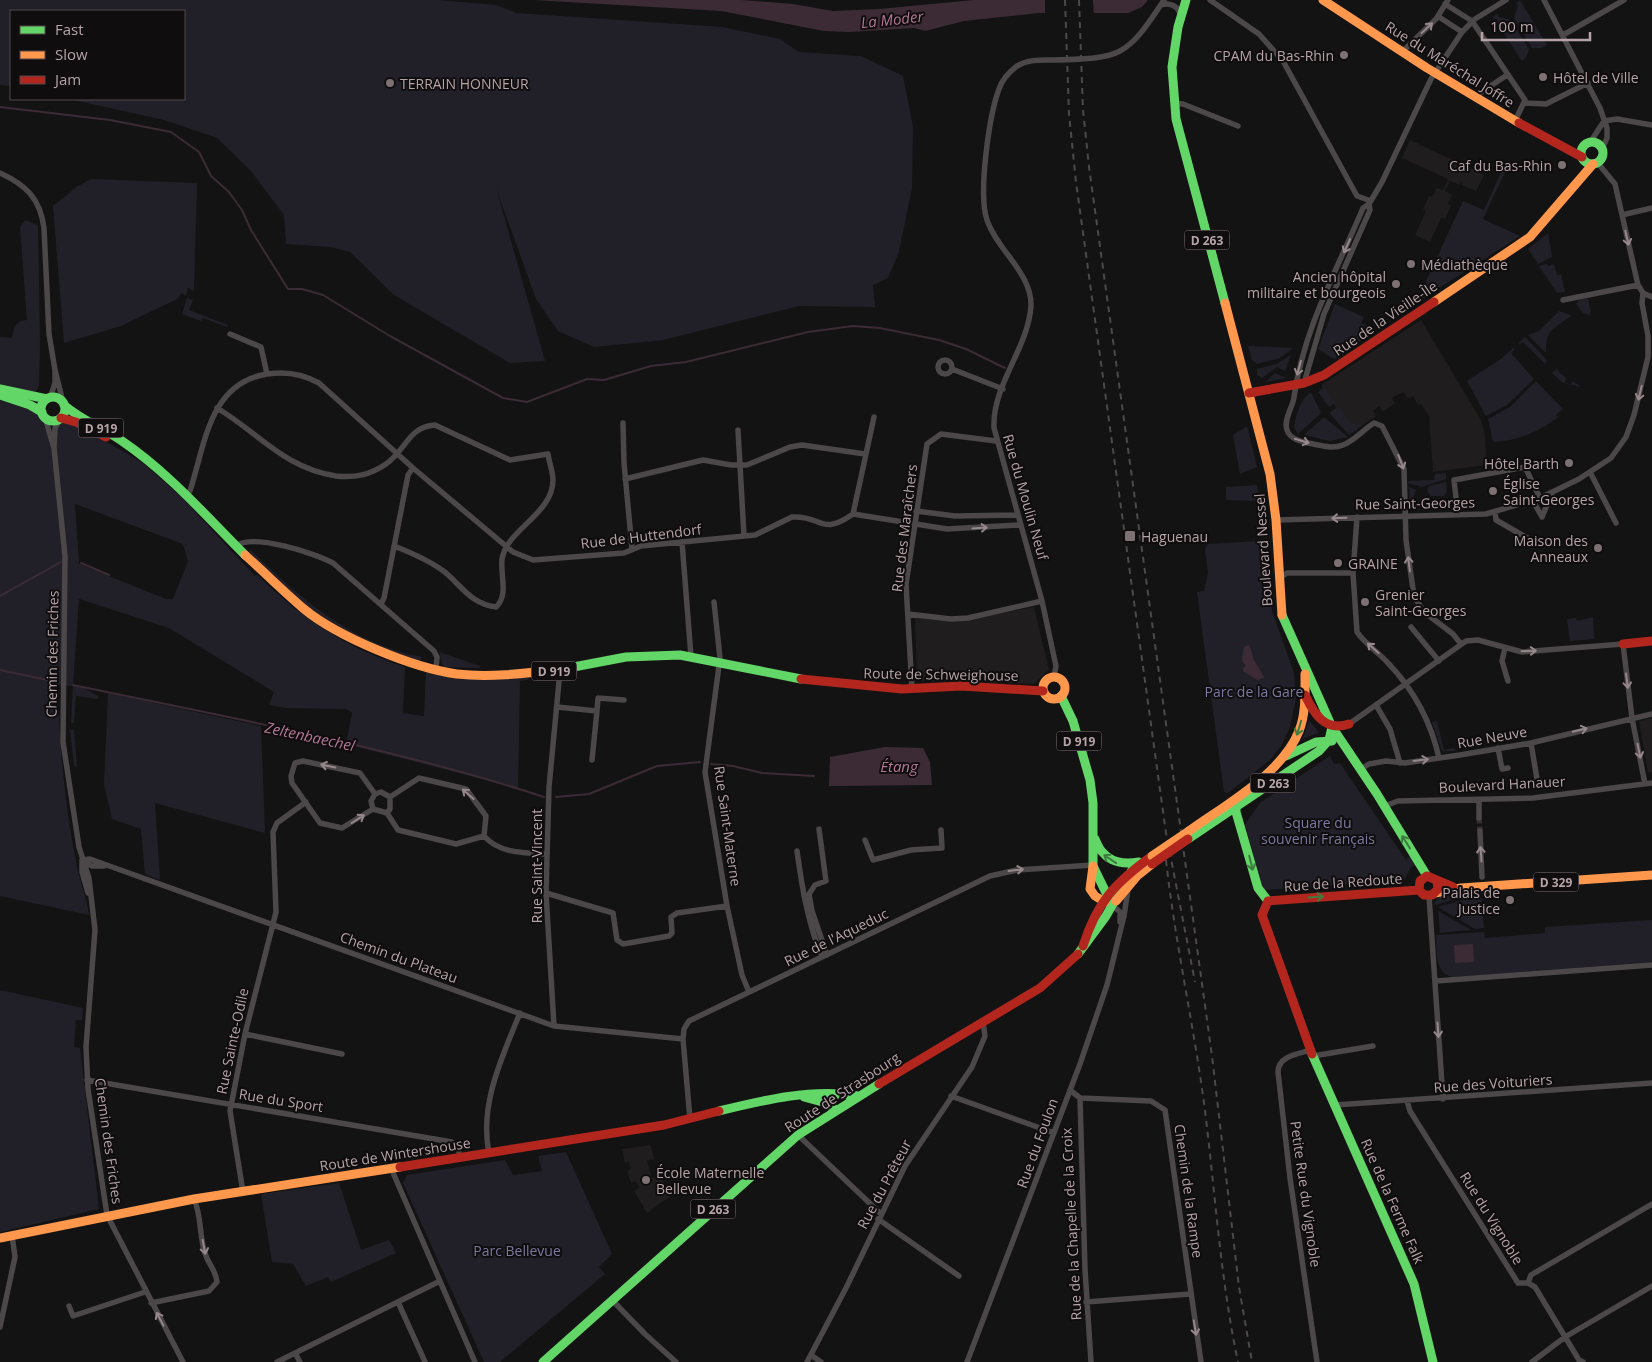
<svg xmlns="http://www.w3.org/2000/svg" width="1652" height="1362" viewBox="0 0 1652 1362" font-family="'Open Sans',sans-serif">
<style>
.built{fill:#1f1d1d}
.green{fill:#212029;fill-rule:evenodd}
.water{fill:#3c2b34}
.pier{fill:#131313}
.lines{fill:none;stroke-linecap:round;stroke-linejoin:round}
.stream{stroke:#3c2b34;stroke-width:2}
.street-tunnel{stroke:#343031;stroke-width:5.5;stroke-dasharray:5.5 3;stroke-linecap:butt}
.street{stroke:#4c4748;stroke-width:5.5}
.fast{stroke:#63d668;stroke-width:9}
.slow{stroke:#ff974d;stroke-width:9}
.jam{stroke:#b3261e;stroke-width:9}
.rail{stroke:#4d484a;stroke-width:2;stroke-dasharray:6 5;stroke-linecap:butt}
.slow-bridge{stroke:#ff974d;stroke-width:9}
.jam-bridge{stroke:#b3261e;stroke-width:9}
.oneway{stroke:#96878b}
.oneway2{stroke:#3d7c3f}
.poi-dot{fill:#7d7174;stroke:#0f0d0d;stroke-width:2}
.labels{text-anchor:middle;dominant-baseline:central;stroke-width:4;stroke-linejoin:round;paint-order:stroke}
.shield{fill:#0f0d0d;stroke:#84767a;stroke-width:1}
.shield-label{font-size:12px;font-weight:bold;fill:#b6a3a8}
.poi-label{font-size:14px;fill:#b6a3a8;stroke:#0f0d0d;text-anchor:start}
.street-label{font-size:14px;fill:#b6a3a8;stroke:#0f0d0d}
.park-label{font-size:14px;fill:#7b78a2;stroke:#0f0d0d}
.water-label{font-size:15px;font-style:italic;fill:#b47696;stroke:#0f0d0d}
</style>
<rect width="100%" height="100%" fill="#131313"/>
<path class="built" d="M1410 140 1484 175 1476 191 1462 185V180L1460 185 1450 181 1445 191 1452 195 1448 204 1451 206 1445 219 1441 218 1430 242 1415 235 1426 211 1423 209 1429 196 1432 197 1437 188 1443 190 1448 179 1402 158Z
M1421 320 1481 420 1485 435 1487 465 1433 472 1429 416 1421 404 1418 405 1413 396 1408 399 1403 392 1392 398 1395 403 1383 412 1379 406 1373 411 1376 416 1363 425 1354 426 1344 419 1321 385Z
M1034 607 1049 670 1034 684 922 681 917 677 915 617 957 621Z
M1652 718V772L1648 773 1639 721Z
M651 1145 654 1159 647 1161 652 1178 660 1175 671 1196 647 1213 634 1191 639 1188 636 1181 631 1183 627 1171 631 1169 629 1162 625 1163 622 1149Z"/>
<path class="green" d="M0 0H437L496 5 517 13 722 27 780 39 799 52 861 56 903 76 913 127 912 188 899 252 888 278 873 285 875 307 799 306 663 340 594 347 558 331 536 299 496 188 545 361 510 363 394 295 350 252 331 247 286 244 284 215 251 171 217 138 164 120 69 99H184V11H11V86L0 85Z
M1520 0 1547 45 1542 48H1532L1514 18 1518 6 1516 3Z
M1497 14 1499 17 1511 20 1529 49 1526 58 1522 61 1493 17Z
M1503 168 1506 170 1483 219 1520 236 1416 303 1463 201 1484 210Z
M91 179 197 183 194 291 188 288 186 296 182 293 177 299 121 326 64 343 53 206 78 186Z
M25 220 38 225 40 345 39 386 35 393 0 385V337L12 338C14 327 15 321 27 320L20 227Z
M1548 233 1552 257 1538 264 1528 249Z
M1547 264 1548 266 1554 264 1557 275 1561 274 1565 292 1557 293 1539 266Z
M187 298 193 300 189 310 228 325 227 327 203 318 201 321 182 314Z
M1588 298 1591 312 1589 315 1583 313 1576 304 1579 300Z
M1335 304 1364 317 1361 323 1376 330 1334 359 1318 349Z
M1559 311 1571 315 1570 317C1554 328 1545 330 1546 353L1528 335 1539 331Z
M1525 337 1547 360 1545 364 1523 342 1520 345 1519 343Z
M1248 346 1293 348 1280 358 1257 364 1252 360Z
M1513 348 1515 349 1511 353 1534 379 1507 405 1486 416 1467 381 1501 359Z
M1291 355 1285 371 1277 367 1262 378 1257 375V369L1277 364Z
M1556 369 1566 378 1565 383 1571 385 1572 381 1579 385 1580 387 1562 382 1552 373Z
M1275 373 1287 378 1265 382Z
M1536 381 1563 409 1556 415 1558 417C1540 432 1516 441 1493 442L1488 419 1510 407Z
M1324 387 1335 403 1329 407 1318 392Z
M1311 392 1321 413 1298 434 1294 428C1296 414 1300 400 1311 392Z
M0 400 39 413 49 439 57 425 64 421 86 430 143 463 181 497 255 576 257 575C303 619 344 647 405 667L403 713 424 716 426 672 455 678H528L529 680 520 681 518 788 346 744 352 713 346 709 286 708 269 705 274 692 169 628 79 599 73 685 82 687 98 696V699L76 696 74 723H71L73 686 58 685C59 746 65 807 77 867 80 883 87 898 89 915L0 896ZM75 504 183 544 188 561 173 599H166L79 564Z
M1339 406 1351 423 1363 425 1349 435 1331 415 1330 412Z
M1324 417 1348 437 1330 441 1304 435Z
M1247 426 1257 467 1240 474 1233 435Z
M1435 474 1446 473V479L1422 487 1408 483V481L1434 480Z
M1446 482 1447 492 1444 496H1430L1427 490 1429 486Z
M1257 485 1259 501 1226 500V487Z
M1409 487 1416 490 1413 499 1419 510 1410 509Z
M1430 500H1444L1447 503V509L1425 510Z
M1258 541 1266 546 1272 611 1294 673 1296 699 1290 727 1281 746 1270 760 1228 793 1224 792 1197 592 1204 591 1208 573 1205 548 1208 544Z
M250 549C298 597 352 644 422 657L420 661C400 654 378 648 358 638 317 618 281 586 249 553Z
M1593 617 1594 639 1570 641 1567 619 1576 618 1577 621Z
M439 652 480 666V668L443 667Z
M108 693 261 726 265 833 155 803 160 880 145 874 141 829 112 819 104 784Z
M1309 720 1319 733 1304 738H1303Z
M1437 721 1444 750 1454 748 1456 751H1442L1432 722Z
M70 730H74L77 767 74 766Z
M1330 756 1334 764 1340 763 1408 863 1406 859 1410 856 1417 864 1411 868 1403 881 1263 890 1245 824 1261 802Z
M1481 891 1436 905 1434 903 1443 893Z
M1481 895 1484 928 1475 929 1438 907Z
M1438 910V911L1471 930 1440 933Z
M1652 920V962L1453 977C1434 974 1437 950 1436 935L1484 932 1485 938 1545 933V927Z
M0 990 83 1008 82 1020H76L74 1047 80 1048 99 1209 0 1232Z
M566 1152 612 1254 599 1267 605 1274 500 1362H484L403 1183 407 1175 505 1160 513 1175 542 1171 538 1156Z
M339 1183 361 1250 389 1240 396 1253 331 1282 328 1277 306 1286 293 1264 272 1262 261 1194Z"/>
<path class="water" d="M533 0H741L793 4 833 11 879 9 974 0H1148L1142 7 1128 13H1039L964 21 925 31 914 28 850 32 824 31 721 11Z
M1249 645 1254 660 1264 677 1263 678 1257 680 1243 671V668L1246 666 1242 661 1244 647Z
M885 747 923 748 930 762 932 785 829 786 830 757Z
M1473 944 1474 962 1455 963 1454 945Z"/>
<path class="pier" d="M1045 0H1093L1094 17 1045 16Z"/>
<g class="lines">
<path class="stream" d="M0 107 110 120 171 132 199 152 211 176 229 192 242 210 251 230 288 289H302L323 295 390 336 503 398 527 402 587 379 604 380 651 366 686 362 808 332 853 326 880 328 939 340 966 349 1005 368
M81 563 109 575
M0 596 61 562
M0 670 57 682
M73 685C231 718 391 747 544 797
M711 764 733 766 762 773 814 776
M556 797 589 794 657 766 700 762"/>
<path class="street-tunnel" d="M1479 818 1480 831"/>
<path class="street" d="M1210 0 1259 34 1283 61 1357 196 1371 201
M1544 0 1600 108 1607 128V138L1602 149
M1445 4 1472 21 1525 100 1515 121
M1161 5C1169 2 1179 6 1180 15
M1439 17 1462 32
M1563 35 1624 0
M1402 52 1436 19 1448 0
M1474 97 1507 75
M1174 103 1183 104 1238 126
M1525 103 1546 104 1588 83
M1591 141 1604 121 1617 119 1652 125
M1597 162 1615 184 1638 285 1643 293
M0 173C26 185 40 198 44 228L49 334 55 370
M1622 215 1652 208
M1643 293 1652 297
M1563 300 1638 285
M230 334 261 347 267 374
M938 367a7 7 0 1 1 14 0a7 7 0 1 1-14 0Z
M952 369 1003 389
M1304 383 1324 314 1370 210 1369 204
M50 398 55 383V370L63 402
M217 408C259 433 284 468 336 476 355 478 370 475 386 464 407 449 408 427 435 425L510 460 548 454C549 462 553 472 553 480 553 514 507 529 502 559 500 575 509 595 496 607 472 604 463 588 446 573 431 561 412 553 394 546
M45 418 54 448 55 428 60 419
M623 423 624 463 632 549
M738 430 744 536
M54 448 65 556 63 742 79 847 89 878 95 930 86 1047 88 1089 107 1215 183 1362
M1590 472 1616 523
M625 479 703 460 731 465H747L790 447 802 445 865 454
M187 494 190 491C205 445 209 383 267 374 286 371 303 374 319 383L413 468 513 552 533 560 624 553 641 546 755 535 792 517C823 515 820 537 853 514L947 529 1020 525
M1533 501 1542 517
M916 511 955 516 1017 515
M1495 512 1496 520 1529 539
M853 514 874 417
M1458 515 1454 480 1525 467 1540 498
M1357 517 1353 573 1357 632C1365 644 1378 652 1388 663 1413 689 1431 722 1439 758
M1542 517 1552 493
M1276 520 1486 514 1540 498 1579 479 1611 458 1626 437 1634 415 1648 357V336L1642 303 1643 293
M682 542 691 656
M236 546C252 533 315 553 333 563L434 651 437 657 436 670
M1279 578 1287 573H1353
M714 602 720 658 705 772 727 906 742 975 749 992
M381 604 384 598 408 475 413 468
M908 614 951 619 968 618 1042 601
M1411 627 1439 661
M1461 644 1453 634 1424 612 1414 596 1406 540 1404 469 1382 426 1374 423C1363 430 1355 440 1343 445 1333 449 1323 446 1313 444 1304 442 1290 440 1287 430 1283 420 1293 407 1294 397 1304 328 1336 272 1363 208L1369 204 1382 182 1431 79 1462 32 1475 19 1506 0
M1505 648 1502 661 1508 681
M1054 677 1056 666 1042 601 994 428C992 385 1028 349 1031 306 1032 273 997 250 987 220 978 194 989 116 999 89 1002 80 1009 72 1017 66 1029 59 1041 60 1054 60 1121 58 1126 58 1164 0
M912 689 906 584 927 444 941 434 996 441
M1376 705 1390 729 1400 763
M557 707 597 711 592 760
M597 711 598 698 624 700
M1349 724 1466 641 1478 640 1522 652 1623 644 1632 718 1645 784
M1531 743 1537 779
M1498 748 1502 769 1508 768
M1363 773 1364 767 1369 764 1386 761 1405 763 1460 755 1531 743 1652 714
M1479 800V818
M1385 806 1398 801 1533 798 1652 783
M373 809 371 801 375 794
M387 813 390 809V797
M819 829 826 881 815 885 809 894 812 911 827 955
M1480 831 1482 877
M484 836 456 844 398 830 387 813 373 809 342 828 320 823 292 783 291 776 295 763 303 761 360 773 375 794 381 792 390 797 419 778 466 789 486 816 484 836C500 854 525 853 547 854
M865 840 873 860 911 850 942 848 941 830
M797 851C802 887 808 924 822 957
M82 860 90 859 554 1026 683 1039
M82 861V872L88 893
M82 861 92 866H104
M546 893 613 913 617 940 623 944 669 936 672 933 671 917 677 913 727 906
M1429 896 1443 1099
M1112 905 1120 912V922
M1436 981 1652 965
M554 1026 546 893 549 787 560 671
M245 1034 342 1054
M1311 1050C1298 1054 1278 1056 1278 1072L1290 1178 1317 1362
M1313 1056 1373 1046
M87 1080 452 1142 458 1146 460 1158
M1070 1090 1080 1098 1085 1269 1091 1362
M951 1096 1054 1133
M1080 1098 1151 1101 1165 1110 1201 1362
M1407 1101 1410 1111 1518 1283H1528L1535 1287 1579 1360 1583 1362
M1335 1105 1652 1083
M690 1119 683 1039 684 1029 689 1021 990 876 1017 870 1093 865
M798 1135 881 1214
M489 1153C479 1105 502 1057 520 1013
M391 1168 475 1362
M243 1192 230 1111 245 1034 276 912 273 832 277 823 306 802
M878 1219 959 1276
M1528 1283 1531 1275 1652 1204
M612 1300 645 1334 676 1362
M398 1302 425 1362
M1086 1302 1190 1294
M151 1303 209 1291 217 1282C216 1270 208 1264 205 1253 199 1236 202 1217 194 1199
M69 1306 73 1316 145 1292
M0 1327 15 1257 12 1235
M295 1353 300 1362
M811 1355 821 1362
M277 1362 440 1281
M807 1362 846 1288 905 1166 972 1067 985 1036 983 1022
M967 1362 1080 1064 1107 985 1124 916 1128 889
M1532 1362 1565 1337 1652 1286"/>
<path class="fast" d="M1186 0 1178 27 1172 67 1176 119 1225 303
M1581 153a11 11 0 1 1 22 0a11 11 0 1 1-22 0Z
M0 389 47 399
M0 395 30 405 42 412
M41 409a12 12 0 1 1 24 0a12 12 0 1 1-24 0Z
M64 405C81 420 103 428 122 441 169 473 206 516 245 555
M1282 615 1332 727 1377 794 1427 876
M563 669 626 657 680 655 801 679
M1061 696 1073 721 1090 780 1093 803V866L1112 905
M1286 756 1316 742 1332 741
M1236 803V812L1258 888 1268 901
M1095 839C1102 859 1118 866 1139 862
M1188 839 1319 751 1329 740 1332 727
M1078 954 1106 916 1132 870
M1312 1054 1414 1284 1433 1362
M804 1097 826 1103 836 1110
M719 1111C764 1100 813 1088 858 1096
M543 1362 798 1135 879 1084"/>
<path class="slow" d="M1323 0 1427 68 1519 123
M1434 302 1530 237 1593 164
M1225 303 1270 474 1276 520 1282 615
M245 555C265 573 284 592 304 609 338 637 413 668 457 674 491 678 528 673 563 669
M1043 688a11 11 0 1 1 22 0a11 11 0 1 1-22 0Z
M1189 831C1225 805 1282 774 1299 731 1306 714 1305 693 1305 674
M1093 866 1090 889 1095 896 1105 902
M1435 893 1461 888 1652 875
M1116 901 1137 876 1152 864
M0 1238 194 1199 400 1167"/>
<path class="jam" d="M1519 123 1582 157
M1249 393 1304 383 1324 375 1434 302
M61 418 76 422 106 437
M1623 644 1652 641
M801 679 902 689 961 686 1043 691
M1305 695C1314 714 1325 732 1349 724
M1437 881 1438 889 1432 895H1424L1419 890 1420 881 1427 876 1453 887
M1268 901 1262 915 1312 1054
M1268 901 1419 890
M1083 946C1097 902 1115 883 1152 856
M879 1084 1040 988 1078 954
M400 1167 664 1125 719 1111"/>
<path class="rail" d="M1065 0 1069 114 1076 182 1166 833 1195 982
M1079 0 1083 110 1089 167 1212 1056 1239 1287 1252 1362
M1166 860C1175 942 1193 1021 1204 1103 1215 1189 1220 1277 1238 1362"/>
<path class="slow-bridge" d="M1152 856 1189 831"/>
<path class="jam-bridge" d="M1152 864 1188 839"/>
</g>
<defs><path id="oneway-shaft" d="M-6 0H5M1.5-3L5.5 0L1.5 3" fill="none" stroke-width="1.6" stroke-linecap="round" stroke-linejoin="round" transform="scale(1.25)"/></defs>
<g class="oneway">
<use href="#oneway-shaft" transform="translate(1427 28) rotate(-43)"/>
<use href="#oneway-shaft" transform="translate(1627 238) rotate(77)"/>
<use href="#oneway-shaft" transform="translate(1347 246) rotate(114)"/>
<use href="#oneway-shaft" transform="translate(1299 368) rotate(105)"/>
<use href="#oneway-shaft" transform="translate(1640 393) rotate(103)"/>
<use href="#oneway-shaft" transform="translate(1302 441) rotate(17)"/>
<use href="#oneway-shaft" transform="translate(1401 462) rotate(69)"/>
<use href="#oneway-shaft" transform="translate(1339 518) rotate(178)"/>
<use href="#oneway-shaft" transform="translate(980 528) rotate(-4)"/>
<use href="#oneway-shaft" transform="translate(1409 564) rotate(-97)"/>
<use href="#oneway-shaft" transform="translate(1373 648) rotate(-138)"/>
<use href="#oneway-shaft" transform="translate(1529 651) rotate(-2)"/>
<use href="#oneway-shaft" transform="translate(1627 681) rotate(83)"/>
<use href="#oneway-shaft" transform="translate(1580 730) rotate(-14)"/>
<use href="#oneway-shaft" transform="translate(1639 751) rotate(78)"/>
<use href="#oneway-shaft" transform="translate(1421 760) rotate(-7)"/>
<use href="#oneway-shaft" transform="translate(328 766) rotate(-168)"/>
<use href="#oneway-shaft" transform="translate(468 794) rotate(-139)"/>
<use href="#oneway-shaft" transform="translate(358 819) rotate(-32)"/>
<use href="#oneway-shaft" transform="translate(1481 854) rotate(-94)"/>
<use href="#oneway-shaft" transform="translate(1016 870) rotate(-7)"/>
<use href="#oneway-shaft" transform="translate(1438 1030) rotate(86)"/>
<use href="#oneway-shaft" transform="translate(204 1247) rotate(79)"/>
<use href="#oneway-shaft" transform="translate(160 1319) rotate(-118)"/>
<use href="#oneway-shaft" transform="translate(1195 1328) rotate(81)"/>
</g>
<g class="oneway2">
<use href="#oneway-shaft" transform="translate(1299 728) rotate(107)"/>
<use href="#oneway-shaft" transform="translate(1406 842) rotate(-122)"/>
<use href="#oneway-shaft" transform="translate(1110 859) rotate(-146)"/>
<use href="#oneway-shaft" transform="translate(1251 863) rotate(76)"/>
<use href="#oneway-shaft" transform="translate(1316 897) rotate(-4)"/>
</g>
<g class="poi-dot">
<circle cx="1344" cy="55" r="5"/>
<circle cx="1543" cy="77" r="5"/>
<circle cx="390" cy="83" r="5"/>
<circle cx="1562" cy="165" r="5"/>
<circle cx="1411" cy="264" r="5"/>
<circle cx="1396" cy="284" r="5"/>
<circle cx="1569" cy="463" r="5"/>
<circle cx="1493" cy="491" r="5"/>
<rect x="1124" y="530" width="12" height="12" rx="2.5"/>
<circle cx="1598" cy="548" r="5"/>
<circle cx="1338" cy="563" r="5"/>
<circle cx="1365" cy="602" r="5"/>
<circle cx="1510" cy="900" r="5"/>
<circle cx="646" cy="1180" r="5"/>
</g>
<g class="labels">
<g class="shield">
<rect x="1184.5" y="230.5" width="45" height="19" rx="4"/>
<rect x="78.5" y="418.5" width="45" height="19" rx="4"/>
<rect x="531.5" y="661.5" width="45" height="19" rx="4"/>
<rect x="1056.5" y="731.5" width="45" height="19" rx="4"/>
<rect x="1250.5" y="773.5" width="45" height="19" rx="4"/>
<rect x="1533.5" y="872.5" width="45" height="19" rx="4"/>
<rect x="690.5" y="1199.5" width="45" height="19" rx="4"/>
</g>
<g class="shield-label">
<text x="1207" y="240">D 263</text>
<text x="101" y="428">D 919</text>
<text x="554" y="671">D 919</text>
<text x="1079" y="741">D 919</text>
<text x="1273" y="783">D 263</text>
<text x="1556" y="882">D 329</text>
<text x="713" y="1209">D 263</text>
</g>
<g class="poi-label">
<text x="1334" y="55" text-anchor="end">CPAM du Bas-Rhin</text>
<text x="1553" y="77">Hôtel de Ville</text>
<text x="400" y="83">TERRAIN HONNEUR</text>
<text x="1552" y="165" text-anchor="end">Caf du Bas-Rhin</text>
<text x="1421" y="264">Médiathèque</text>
<text x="1386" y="276" text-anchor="end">Ancien hôpital<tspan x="1386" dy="16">militaire et bourgeois</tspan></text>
<text x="1559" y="463" text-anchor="end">Hôtel Barth</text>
<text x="1503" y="483">Église<tspan x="1503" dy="16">Saint-Georges</tspan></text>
<text x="1141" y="536">Haguenau</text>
<text x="1588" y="540" text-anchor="end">Maison des<tspan x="1588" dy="16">Anneaux</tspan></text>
<text x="1348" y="563">GRAINE</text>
<text x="1375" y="594">Grenier<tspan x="1375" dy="16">Saint-Georges</tspan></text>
<text x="1500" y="892" text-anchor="end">Palais de<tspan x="1500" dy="16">Justice</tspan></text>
<text x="656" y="1172">École Maternelle<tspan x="656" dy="16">Bellevue</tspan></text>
</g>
<g class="street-label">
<text transform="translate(1450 64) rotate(32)">Rue du Maréchal Joffre</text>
<text transform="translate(1385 318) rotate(-34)">Rue de la Vieille-Île</text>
<text transform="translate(1026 497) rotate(74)">Rue du Moulin Neuf</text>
<text transform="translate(1415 503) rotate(-1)">Rue Saint-Georges</text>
<text transform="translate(904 528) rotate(-83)">Rue des Maraîchers</text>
<text transform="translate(641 536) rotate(-7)">Rue de Huttendorf</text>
<text transform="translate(1263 550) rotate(-94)">Boulevard Nessel</text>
<text transform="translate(52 654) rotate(-89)">Chemin des Friches</text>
<text transform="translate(941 674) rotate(1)">Route de Schweighouse</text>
<text transform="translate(1492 737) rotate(-10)">Rue Neuve</text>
<text transform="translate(1502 784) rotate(-3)">Boulevard Hanauer</text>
<text transform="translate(728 826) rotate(82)">Rue Saint-Materne</text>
<text transform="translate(536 866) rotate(-90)">Rue Saint-Vincent</text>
<text transform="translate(1343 882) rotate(-4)">Rue de la Redoute</text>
<text transform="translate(836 937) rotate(-26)">Rue de l'Aqueduc</text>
<text transform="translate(399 957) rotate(20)">Chemin du Plateau</text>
<text transform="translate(232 1041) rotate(-78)">Rue Sainte-Odile</text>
<text transform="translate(1493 1083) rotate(-4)">Rue des Voituriers</text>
<text transform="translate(842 1092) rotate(-33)">Route de Strasbourg</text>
<text transform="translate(281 1100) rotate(9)">Rue du Sport</text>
<text transform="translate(109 1141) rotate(82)">Chemin des Friches</text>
<text transform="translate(1037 1143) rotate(-70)">Rue du Foulon</text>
<text transform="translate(395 1154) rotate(-9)">Route de Wintershouse</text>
<text transform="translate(884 1184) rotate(-62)">Rue du Prêteur</text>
<text transform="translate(1189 1191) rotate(82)">Chemin de la Rampe</text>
<text transform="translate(1306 1194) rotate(82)">Petite Rue du Vignoble</text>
<text transform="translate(1393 1201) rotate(66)">Rue de la Ferme Falk</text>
<text transform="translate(1492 1218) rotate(58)">Rue du Vignoble</text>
<text transform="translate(1071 1224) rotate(-93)">Rue de la Chapelle de la Croix</text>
</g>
<g class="park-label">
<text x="1254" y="691">Parc de la Gare</text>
<text x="1318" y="822">Square du<tspan x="1318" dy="16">souvenir Français</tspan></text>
<text x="517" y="1250">Parc Bellevue</text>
</g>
<g class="water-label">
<text transform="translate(892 19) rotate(-6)">La Moder</text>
<text transform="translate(310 736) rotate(12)">Zeltenbaechel</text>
<text x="899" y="766">Étang</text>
</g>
</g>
<rect x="10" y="10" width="175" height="90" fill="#0f0d0d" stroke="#52494b"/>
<rect x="20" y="26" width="25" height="8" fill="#63d668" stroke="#52494b"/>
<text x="55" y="35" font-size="15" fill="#b6a3a8">Fast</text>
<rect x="20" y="51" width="25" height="8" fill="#ff974d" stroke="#52494b"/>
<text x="55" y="60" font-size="15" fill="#b6a3a8">Slow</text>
<rect x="20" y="76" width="25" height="8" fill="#b3261e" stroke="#52494b"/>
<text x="55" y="85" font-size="15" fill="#b6a3a8">Jam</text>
<path d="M1482 32v8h108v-8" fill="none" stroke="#b6a3a8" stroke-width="2.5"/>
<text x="1490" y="32" font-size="15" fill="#b6a3a8" stroke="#0f0d0d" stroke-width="4" paint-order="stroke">100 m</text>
</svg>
